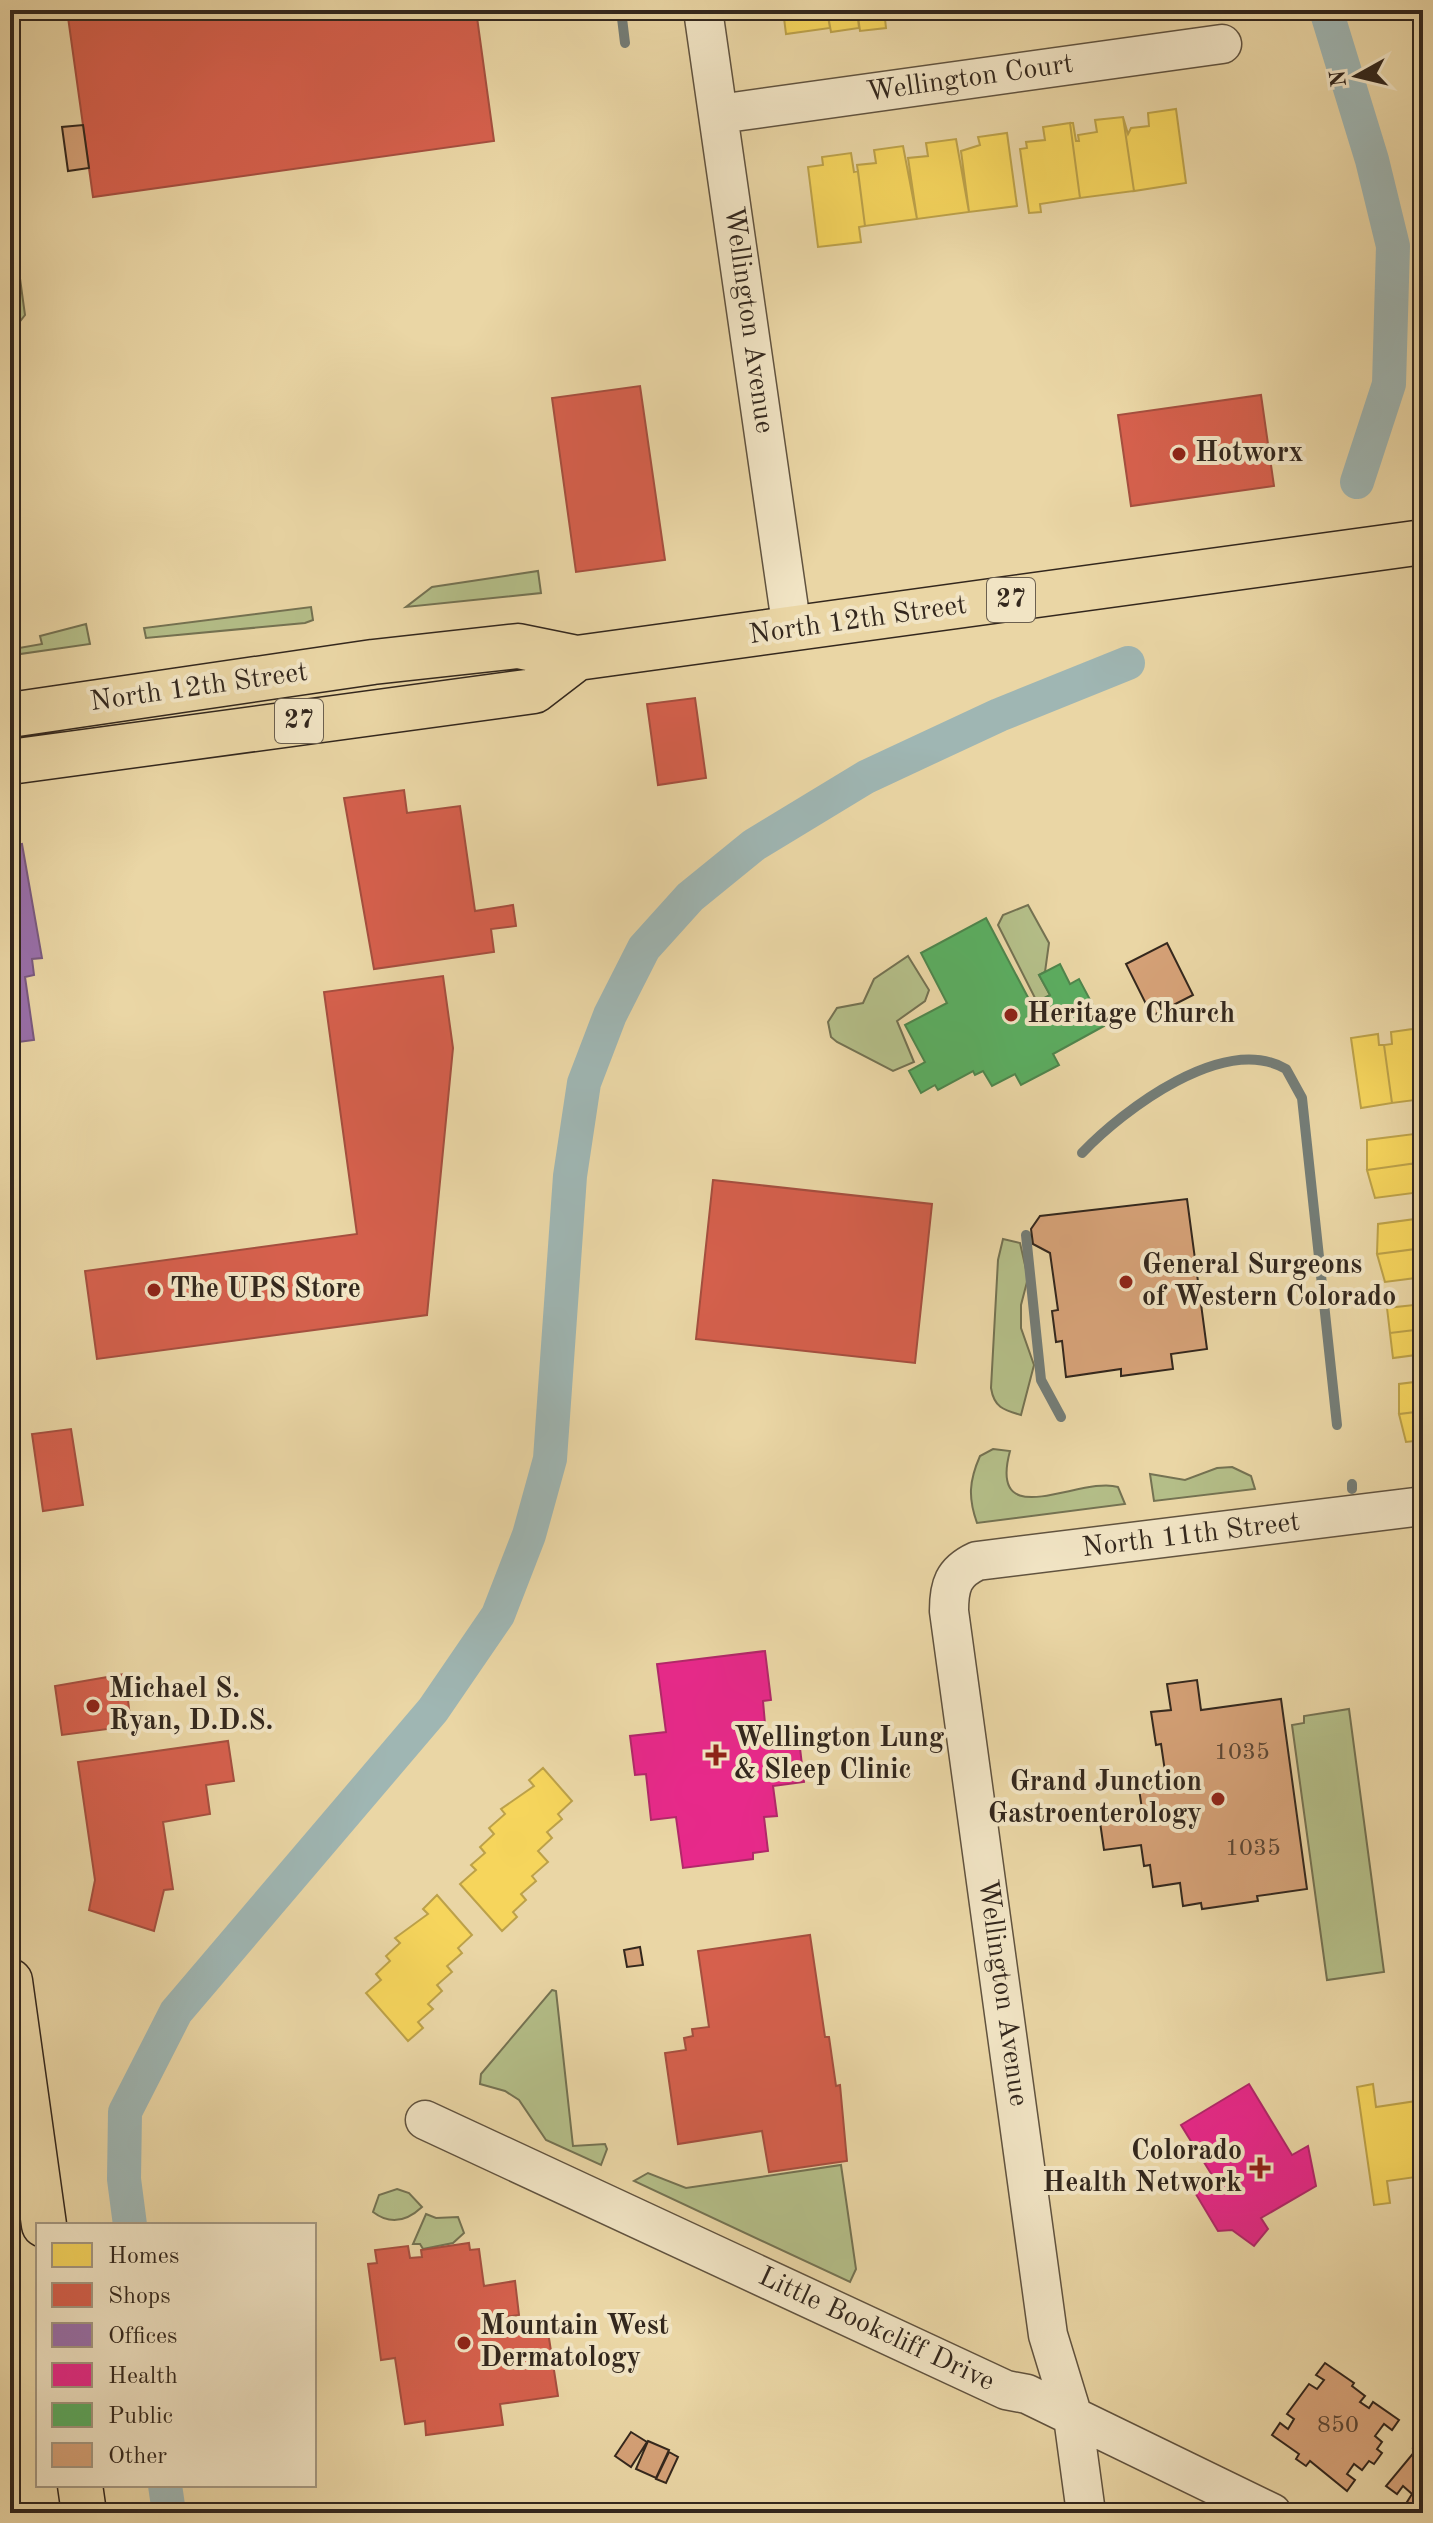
<svg xmlns="http://www.w3.org/2000/svg" width="1433" height="2523" viewBox="0 0 1433 2523" font-family="'Old Standard TT',serif">
<style>
.green{fill:#b4be88;stroke:#747252;stroke-width:2}
.homes{fill:#f6d55c;stroke:#bca149;stroke-width:2}
.shops{fill:#d6604d;stroke:#a54f3f;stroke-width:2}
.offices{fill:#9970ab;stroke:#7a5a80;stroke-width:2}
.health{fill:#e7298a;stroke:#b12869;stroke-width:2}
.public{fill:#5aae61;stroke:#4e864d;stroke-width:2}
.lines{fill:none;stroke-linecap:round;stroke-linejoin:round}
.stream{stroke:#747d77;stroke-width:10}
.canal{stroke:#9fb6b3;stroke-width:34}
.building{fill:#d6a278;stroke:#33271d;stroke-width:2}
.minor-casing{stroke:#61533f;stroke-width:41}
.major-casing{stroke:#33271d;stroke-width:47}
.minor{stroke:#f1e4c4;stroke-width:38}
.major{stroke:#ead6a5;stroke-width:44}
.poi-dot{fill:#8f2418;stroke:#f1e4c4;stroke-width:3}
.labels{text-anchor:middle;dominant-baseline:central;stroke-width:8;stroke-linejoin:round;paint-order:stroke}
.number-label{font-size:24px;fill:#5c4634}
.shield{fill:#f1e4c4;stroke:#6c604f;stroke-width:2}
.shield-label{font-size:26px;font-weight:bold;fill:#33271d}
.street-label{font-size:28px;fill:#33271d;stroke:#f1e4c4}
.poi-label{font-size:28px;font-weight:bold;fill:#33271d;stroke:#f1e4c4;text-anchor:start}
</style>
<rect width="100%" height="100%" fill="#ead6a5"/>
<filter id="stains"><feTurbulence type="fractalNoise" baseFrequency=".0025" numOctaves="4"/><feColorMatrix values="0 0 0 0 .2 0 0 0 0 .09 0 0 0 0 .02 0 0 0 .5 -.17"/></filter>
<radialGradient id="worn" r=".72"><stop offset=".6" stop-color="#630" stop-opacity="0"/><stop offset="1" stop-color="#630" stop-opacity=".3"/></radialGradient>
<path class="green" d="M10 250 18 264 25 315 10 334Z
M538 571 541 593 406 607 432 587Z
M311 607 313 620 305 623 146 638 144 628Z
M86 624 90 644 20 654 19 648 42 644 40 636Z
M1028 905 1049 943 1045 972 1039 975 1050 995 1037 1002 998 925 1003 915Z
M908 956 929 990 925 1001 897 1021 914 1062 893 1071 837 1042 831 1037 828 1022 837 1008 863 1003 874 979Z
M1003 1239 1020 1243 1028 1278 1021 1305V1328L1034 1365 1021 1415C1003 1410 994 1407 991 1388L998 1260Z
M993 1449 1010 1451C987 1536 1082 1475 1118 1487L1125 1504 977 1523C968 1498 969 1481 980 1456Z
M1232 1467 1251 1476 1255 1489 1154 1501 1150 1474 1185 1480 1217 1468Z
M1349 1709 1384 1972 1327 1980 1292 1725 1304 1723V1716Z
M552 1990 556 1991 573 2146 605 2144 607 2149 601 2165 546 2140 519 2100 505 2091 480 2084 481 2074Z
M841 2165 856 2269 850 2282 634 2181 648 2173 686 2188Z
M397 2189 409 2193 422 2207C407 2221 390 2225 373 2212L379 2195Z
M426 2214 436 2218 458 2217 464 2233 453 2243 423 2249 420 2244H413Z"/>
<path class="homes" d="M783 10H827L830 28 786 34Z
M827 10H857L859 28 831 32Z
M857 10H884L886 28 860 31Z
M884 10H909L910 17 885 20Z
M934 10H964L965 15 935 19Z
M1176 109 1186 183 1134 191 1123 117 1128 134 1131 128 1149 126 1148 113Z
M1123 117 1134 191 1080 198 1070 123H1073L1076 141H1079L1078 135 1097 132 1095 120Z
M1070 123 1080 198 1040 204 1041 212 1029 213 1020 149 1027 148 1026 142 1045 140 1043 127Z
M1007 133 1017 206 969 212 961 151 980 145 978 137Z
M956 139 969 212 917 219 908 158 928 156 926 143Z
M903 146 917 219 865 226 857 165 876 163 874 150Z
M851 153 854 172 858 171 865 226 859 227 861 242 818 247 808 167 823 165 822 157Z
M1423 1028V1099L1413 1029Z
M1413 1029 1423 1099 1392 1103 1384 1045 1392 1044 1391 1032Z
M1378 1034 1379 1045H1384L1392 1103 1361 1108 1351 1038Z
M1414 1134 1417 1163 1367 1170V1140Z
M1417 1163 1421 1192 1375 1198 1367 1170Z
M1423 1218V1248L1377 1254 1378 1224Z
M1423 1248V1277L1385 1282 1377 1254Z
M1423 1304V1329L1390 1333 1387 1308Z
M1423 1329V1354L1393 1358 1390 1333Z
M1423 1381V1411L1399 1414V1384Z
M1423 1411V1440L1406 1442 1399 1414Z
M543 1768 572 1801 558 1814 562 1819 547 1832 552 1838 538 1851 548 1862 532 1876 536 1881 521 1894 526 1900 513 1912 517 1917 502 1931 460 1884 476 1870 471 1865 485 1853 480 1847 494 1834 489 1828 505 1814 501 1809 534 1786 529 1780Z
M437 1895 472 1935 458 1948 462 1953 447 1966 452 1972 437 1985 442 1991 428 2004 433 2009 418 2022 423 2028 408 2041 366 1993 381 1980 376 1974 390 1961 386 1956 400 1943 395 1938 428 1914 423 1909Z
M1373 2084 1376 2107 1423 2100V2176L1387 2181 1390 2203 1374 2205 1357 2087Z"/>
<path class="shops" d="M67 10H476L494 141 93 197Z
M640 386 665 560 576 572 552 398Z
M1261 395 1274 486 1131 506 1118 415Z
M10 491 17 526 12 527 17 559 10 560Z
M695 698 706 778 658 785 647 704Z
M404 790 407 813 460 806 475 911 513 905 516 926 491 929 494 952 374 969 344 798Z
M443 976 453 1048 427 1315 97 1359 85 1271 357 1234 324 992Z
M713 1180 932 1204 915 1363 696 1339Z
M71 1429 83 1505 43 1511 32 1434Z
M125 1674 131 1726 62 1735 55 1686Z
M228 1741 234 1781 206 1785 210 1814 163 1822 173 1889 164 1890 154 1931 89 1910 95 1880 78 1762Z
M810 1935 825 2037H829L836 2086 840 2085 847 2161 769 2172 762 2131 678 2144 665 2053 686 2050 684 2038 693 2036 692 2029 709 2027 698 1951Z
M469 2243 470 2250 479 2249 484 2286 515 2281 519 2315 488 2319 490 2327 546 2319 558 2396 500 2404 503 2425 426 2435 425 2421 405 2424 395 2358 381 2360 368 2264 377 2263 375 2250 408 2246 410 2258 422 2257 421 2250Z"/>
<path class="offices" d="M22 844 42 958 32 959 34 975 25 977 34 1040 10 1043V846Z"/>
<path class="health" d="M765 1651 771 1700 763 1701 766 1735 798 1731 804 1782 773 1786 777 1816 764 1817 768 1851 753 1853V1859L683 1868 676 1817 651 1820 646 1774 635 1775 630 1736 666 1732 657 1664Z
M1249 2084 1292 2155 1308 2146 1316 2186 1261 2218 1268 2229 1254 2246 1232 2230 1218 2231 1194 2191 1215 2180 1181 2125Z"/>
<path class="public" d="M986 918 1032 1005 1050 995 1039 975 1060 964 1070 984 1079 979 1104 1026 1053 1054 1059 1065 1021 1085 1015 1074 992 1086 983 1071 975 1075 973 1071 938 1090 935 1085 921 1093 909 1071 925 1062 905 1025 947 1003 921 953Z"/>
<g class="lines">
<path class="stream" d="M621 10 625 43
M1082 1153C1123 1110 1224 1033 1286 1069L1302 1098 1337 1425
M1026 1235 1041 1380 1061 1417
M1352 1484V1489"/>
<path class="canal" d="M1326 10 1372 160 1393 246 1389 384 1357 482
M130 2225 124 2179 125 2112 176 2012 433 1710 498 1615 529 1535 550 1459 570 1176 584 1083 610 1015 644 948 690 897 754 845 866 777 999 715 1128 663
M165 2485 169 2513"/>
</g>
<path class="building" d="M83 125 89 168 68 171 62 127Z
M1167 943 1193 995 1152 1016 1126 964Z
M1187 1199 1207 1349 1171 1354 1173 1369 1121 1376V1369L1066 1377 1062 1341 1056 1342 1052 1311 1058 1310 1050 1253 1033 1244 1031 1229 1040 1216Z
M1197 1680 1201 1710 1281 1699 1307 1889 1257 1896 1258 1901 1202 1909 1201 1903 1183 1906 1180 1883 1153 1887 1150 1865 1144 1866 1141 1845 1104 1850 1099 1815 1142 1809 1139 1789 1167 1785 1161 1744 1156 1745 1151 1712 1171 1710 1167 1684Z
M640 1947 643 1965 627 1967 624 1950Z
M1325 2363 1354 2383 1352 2386 1365 2396 1360 2402 1369 2408 1373 2402 1399 2420 1392 2430 1384 2424 1375 2436 1382 2442 1377 2449 1382 2453 1374 2464 1369 2461 1362 2470 1354 2464 1347 2474 1355 2480 1347 2491 1310 2461 1306 2466 1296 2459 1299 2454 1272 2435 1280 2423 1288 2429 1294 2419 1287 2414 1309 2384 1317 2389 1324 2380 1316 2375Z
M631 2432 647 2442 631 2467 615 2456Z
M1423 2435V2513H1412L1416 2508 1407 2502 1412 2494 1403 2486 1397 2494 1386 2486 1416 2450 1413 2448Z
M648 2441 669 2450 656 2478 636 2469Z
M669 2452 678 2457 666 2483 656 2479Z"/>
<g class="lines">
<defs>
<path id="minor" d="M703 10 792 630
M719 114 1222 44
M425 2120 1006 2390 1027 2394 1272 2513
M1086 2513 1073 2417 1048 2335 949 1611C949 1586 953 1572 977 1561L1423 1506"/>
<path id="major" d="M10 715 373 662 518 646 577 658 1423 542
M10 762 534 691 577 658
M10 1981 44 2225
M80 2485 84 2513"/>
</defs>
<use href="#minor" class="minor-casing"/>
<use href="#major" class="major-casing"/>
<use href="#minor" class="minor"/>
<use href="#major" class="major"/>
</g>
<g class="poi-dot">
<circle cx="1179" cy="454" r="8"/>
<circle cx="1011" cy="1015" r="8"/>
<circle cx="1126" cy="1282" r="8"/>
<circle cx="154" cy="1290" r="8"/>
<circle cx="93" cy="1706" r="8"/>
<path d="M712 1743h8v8h8v8h-8v8h-8v-8h-8v-8h8z"/>
<circle cx="1218" cy="1799" r="8"/>
<path d="M1256 2156h8v8h8v8h-8v8h-8v-8h-8v-8h8z"/>
<circle cx="464" cy="2343" r="8"/>
</g>
<g class="labels">
<g class="number-label">
<text x="1242" y="1753">1035</text>
<text x="1253" y="1849">1035</text>
<text x="1338" y="2426">850</text>
</g>
<g class="shield">
<rect x="987" y="578" width="48" height="44" rx="6"/>
<rect x="275" y="699" width="48" height="44" rx="6"/>
</g>
<g class="shield-label">
<text x="1011" y="600">27</text>
<text x="299" y="721">27</text>
</g>
<g class="street-label">
<text transform="translate(970 79) rotate(-8)">Wellington Court</text>
<text transform="translate(748 320) rotate(82)">Wellington Avenue</text>
<text transform="translate(858 621) rotate(-8)">North 12th Street</text>
<text transform="translate(199 688) rotate(-8)">North 12th Street</text>
<text transform="translate(1191 1536) rotate(-7)">North 11th Street</text>
<text transform="translate(1002 1993) rotate(82)">Wellington Avenue</text>
<text transform="translate(876 2330) rotate(25)">Little Bookcliff Drive</text>
</g>
<g class="poi-label">
<text x="1195" y="454">Hotworx</text>
<text x="1027" y="1015">Heritage Church</text>
<text x="1142" y="1266">General Surgeons<tspan x="1142" dy="32">of Western Colorado</tspan></text>
<text x="170" y="1290">The UPS Store</text>
<text x="109" y="1690">Michael S.<tspan x="109" dy="32">Ryan, D.D.S.</tspan></text>
<text x="734" y="1739">Wellington Lung<tspan x="734" dy="32">&amp; Sleep Clinic</tspan></text>
<text x="1202" y="1783" text-anchor="end">Grand Junction<tspan x="1202" dy="32">Gastroenterology</tspan></text>
<text x="1242" y="2152" text-anchor="end">Colorado<tspan x="1242" dy="32">Health Network</tspan></text>
<text x="480" y="2327">Mountain West<tspan x="480" dy="32">Dermatology</tspan></text>
</g>
</g>
<rect width="1433" height="2523" fill="none" stroke="#ead6a5" stroke-width="40"/>
<rect x="12" y="12" width="1409" height="2499" fill="none" stroke="#33271d" stroke-width="4"/>
<rect x="20" y="20" width="1393" height="2483" fill="none" stroke="#33271d" stroke-width="2"/>
<rect x="36" y="2223" width="280" height="264" fill="#f1e4c4" stroke="#a59881" stroke-width="2"/>
<rect x="52" y="2243" width="40" height="24" fill="#f6d55c" stroke="#a59881" stroke-width="2"/>
<text x="108" y="2263" font-size="24" fill="#33271d">Homes</text>
<rect x="52" y="2283" width="40" height="24" fill="#d6604d" stroke="#a59881" stroke-width="2"/>
<text x="108" y="2303" font-size="24" fill="#33271d">Shops</text>
<rect x="52" y="2323" width="40" height="24" fill="#9970ab" stroke="#a59881" stroke-width="2"/>
<text x="108" y="2343" font-size="24" fill="#33271d">Offices</text>
<rect x="52" y="2363" width="40" height="24" fill="#e7298a" stroke="#a59881" stroke-width="2"/>
<text x="108" y="2383" font-size="24" fill="#33271d">Health</text>
<rect x="52" y="2403" width="40" height="24" fill="#5aae61" stroke="#a59881" stroke-width="2"/>
<text x="108" y="2423" font-size="24" fill="#33271d">Public</text>
<rect x="52" y="2443" width="40" height="24" fill="#d6a278" stroke="#a59881" stroke-width="2"/>
<text x="108" y="2463" font-size="24" fill="#33271d">Other</text>
<g transform="translate(1357 76) rotate(262)" stroke="#f1e4c4" stroke-width="6" paint-order="stroke">
<path d="M0-6L14 30L0 20L-14 30Z" fill="#33271d"/>
<text y="-12" font-size="22" font-weight="bold" text-anchor="middle" fill="#33271d">N</text>
</g>
<rect width="100%" height="100%" filter="url(#stains)"/>
<rect width="100%" height="100%" fill="url(#worn)"/>
</svg>
